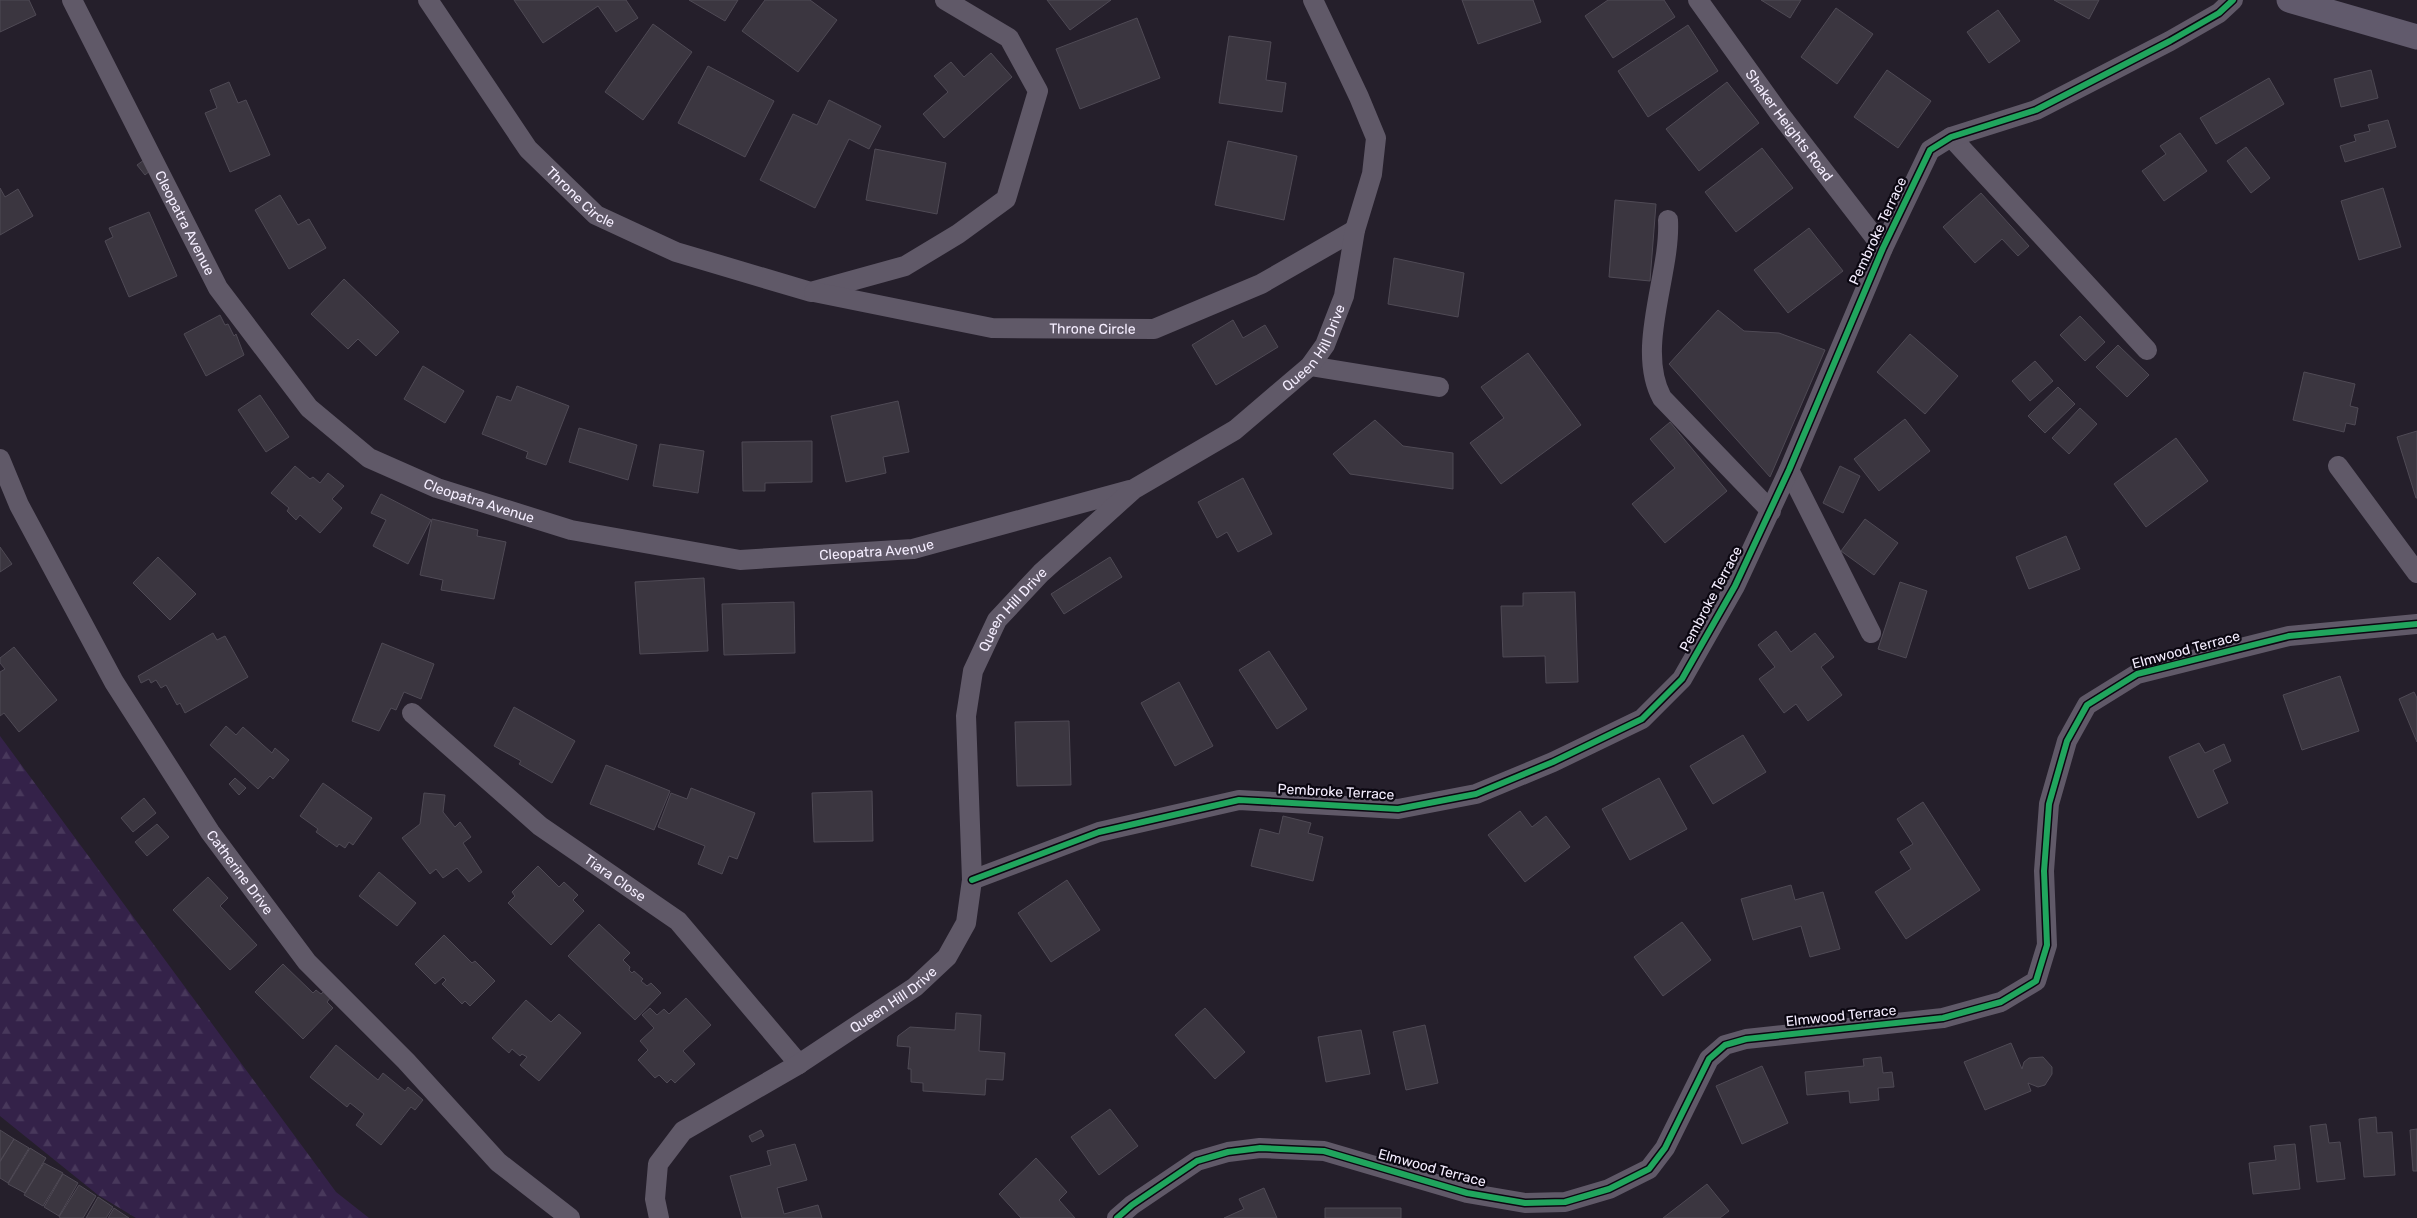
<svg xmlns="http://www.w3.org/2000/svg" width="2417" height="1218" viewBox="0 0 2417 1218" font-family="Rubik,sans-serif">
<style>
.forest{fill:url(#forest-firs)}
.building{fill:#3b3640;stroke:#4f4a55}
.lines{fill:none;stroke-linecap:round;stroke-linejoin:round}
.minor{stroke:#605968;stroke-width:20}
.major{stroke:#615a6c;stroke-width:25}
.cycleway-casing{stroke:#0b0711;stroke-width:9}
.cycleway{stroke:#20a55d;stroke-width:6}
.labels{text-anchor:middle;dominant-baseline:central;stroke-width:4.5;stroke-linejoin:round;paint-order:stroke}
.street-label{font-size:14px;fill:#f5eeff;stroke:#0b0711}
</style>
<defs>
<pattern id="forest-firs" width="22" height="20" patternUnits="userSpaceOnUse" patternTransform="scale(1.25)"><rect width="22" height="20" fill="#342249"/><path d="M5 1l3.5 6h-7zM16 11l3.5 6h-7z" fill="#48385b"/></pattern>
</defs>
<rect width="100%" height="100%" fill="#251f2b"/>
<path class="forest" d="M0 736 336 1192 369 1218H136L98 1195 0 1116Z"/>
<path class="building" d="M0 0H29L36 15 0 32Z
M514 0H626L638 18 616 32 598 6 543 43Z
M689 0H738L725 21Z
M765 0H810L837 20 798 72 742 31Z
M1047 0H1111L1070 30Z
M1462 0H1533L1541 22 1478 44Z
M1608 0H1664L1675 17 1613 58 1585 16Z
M1761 0H1801L1790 18Z
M2054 0H2099L2089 19Z
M1836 8 1873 34 1837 84 1801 57Z
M1998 10 2020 41 1989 63 1967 32Z
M1137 18 1160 78 1080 109 1056 49Z
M653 24 692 52 643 120 605 92Z
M1688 25 1718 71 1648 117 1618 71Z
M1229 36 1271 42 1266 80 1286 83 1282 112 1219 103Z
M991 53 1012 77 944 138 923 114 948 92 934 76 951 62 964 77Z
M708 66 774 101 745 157 678 123Z
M1887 70 1931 101 1898 148 1854 117Z
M2371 70 2378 98 2341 107 2334 79Z
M2269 78 2284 104 2216 144 2200 118Z
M229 82 238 103 246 100 270 155 230 172 205 113 217 108 210 90Z
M1727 82 1759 123 1699 171 1666 129Z
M829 100 881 126 869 149 849 139 815 208 760 180 793 114 817 125Z
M2388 120 2396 147 2345 162 2340 146 2356 141 2354 135 2370 131 2368 125Z
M2180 133 2207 171 2164 201 2142 171 2166 154 2160 146Z
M1228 141 1297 156 1284 220 1215 205Z
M2246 147 2270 178 2251 193 2227 161Z
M1762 148 1793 188 1736 232 1705 192Z
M875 149 946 163 937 214 866 200Z
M144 160 151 170 145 175 137 165Z
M0 188 5 197 18 189 33 216 0 235Z
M2383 188 2401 247 2359 260 2341 201Z
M1981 193 2029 246 2018 256 2002 239 1975 263 1943 227Z
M280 195 298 225 309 219 326 248 289 269 255 210Z
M1615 200 1656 204 1650 281 1609 277Z
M149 212 177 276 129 297 105 241 113 237 109 228Z
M1809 228 1843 271 1788 313 1754 270Z
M1394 258 1464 273 1458 317 1388 304Z
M344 279 399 332 376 356 358 339 348 349 311 314Z
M1718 310 1744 331 1779 333 1825 350 1770 477 1669 364Z
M220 315 225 325 228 324 234 336 236 334 244 355 206 376 184 334Z
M2080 316 2105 342 2085 361 2060 335Z
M1233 320 1243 338 1265 325 1278 347 1216 385 1192 345Z
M1910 334 1958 376 1925 414 1877 372Z
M2118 345 2149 375 2127 397 2096 367Z
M1528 353 1581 425 1501 484 1470 443 1504 418 1481 387Z
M2035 361 2053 381 2030 401 2012 381Z
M423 366 464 391 445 423 404 399Z
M2304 372 2355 384 2350 406 2358 408 2355 425 2346 423 2344 432 2293 420Z
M517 386 569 406 546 465 526 458 528 452 482 434 497 396 511 401Z
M2058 387 2075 404 2045 433 2028 416Z
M260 395 289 437 266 452 238 410Z
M898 401 909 452 883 457 886 473 846 482 831 416Z
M2080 408 2097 424 2069 454 2052 438Z
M1905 419 1930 451 1879 491 1854 459Z
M1375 420 1403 446 1453 453V489L1350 474 1333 454Z
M1670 422 1727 491 1665 543 1632 504 1675 468 1650 439Z
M579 428 637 445 628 480 569 462Z
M2417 431V498H2416L2397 437Z
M2176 438 2208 481 2146 527 2114 484Z
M812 441V482L765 483V491H743L742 442Z
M660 444 704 451 698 493 653 486Z
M295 466 310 479 313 477 320 483 328 473 344 486 332 499 342 508 320 533 300 515 296 520 287 511 289 508 271 493Z
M1840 466 1860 476 1843 513 1823 503Z
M1243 478 1272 534 1238 552 1227 532 1217 538 1198 502Z
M381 494 431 520 408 564 373 546 386 520 371 513Z
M432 519 478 530 477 536 506 542 494 599 441 590 443 580 420 575Z
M1865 519 1898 543 1874 575 1841 551Z
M2066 536 2080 569 2029 589 2016 557Z
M0 547 12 564 0 572Z
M158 557 196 594 170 620 133 583Z
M1110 557 1122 577 1064 614 1051 594Z
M704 578 708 651 640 654 635 582Z
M1900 582 1927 591 1906 658 1878 649Z
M1575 592 1578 682 1546 683 1545 656 1503 657 1501 606H1523V593Z
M794 602 795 653 724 655 722 604Z
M1776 631 1791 652 1815 633 1834 657 1821 667 1842 695 1808 721 1796 704 1784 713 1759 679 1775 667 1758 645Z
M213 633 217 640 225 636 248 677 185 713 180 703 177 705 166 685 161 688 156 680 151 683 149 679 141 683 138 676Z
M382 643 434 664 421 699 404 692 396 710 391 708 379 731 352 721Z
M14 647 57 700 19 732 4 713 0 716V672L5 669 0 663V658Z
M1269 651 1307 709 1277 729 1239 670Z
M2340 676 2359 731 2302 750 2283 695Z
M1179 682 1213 746 1175 766 1141 703Z
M2414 692 2417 698V742L2399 699Z
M514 707 575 741 552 783 519 764 521 761 494 746Z
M1069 721 1071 785 1017 786 1015 722Z
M226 726 236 735 243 727 272 753 275 748 289 760 273 779 270 776 258 789 210 745Z
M1743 735 1766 772 1713 804 1690 766Z
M2199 743 2205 753 2224 744 2231 761 2213 770 2228 803 2198 818 2169 757Z
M606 765 670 791 654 830 590 804Z
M235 778 246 788 239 795 229 784Z
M1659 778 1687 829 1630 860 1602 809Z
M323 783 372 818 353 845 349 842 345 848 339 844 337 847 316 832 318 829 300 816Z
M691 788 755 813 737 859 729 856 722 874 698 864 705 846 658 827 671 793 687 799Z
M872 791 873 841 814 842 812 793Z
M424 793 445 795 443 812 455 827 460 822 471 837 463 843 482 872 469 882 457 868 443 878 436 869 430 874 402 838 420 824Z
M144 798 156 813 133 832 121 818Z
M1923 802 1980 890 1906 939 1875 892 1911 869 1900 852 1913 844 1897 819Z
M1520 811 1532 827 1546 816 1570 847 1525 882 1488 835Z
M1283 816 1311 823 1308 833 1323 837 1313 881 1251 866 1260 829 1279 834Z
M157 824 169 837 147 856 135 842Z
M538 866 559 887 564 882 578 895 573 900 584 911 551 945 508 903 515 896 512 892Z
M379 872 416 903 397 926 359 896Z
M208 877 228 898 220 906 257 945 230 970 173 910Z
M1067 880 1100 930 1051 962 1018 913Z
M1791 885 1795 900 1823 892 1840 949 1810 957 1801 926 1753 940 1741 899Z
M1682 922 1711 960 1663 996 1634 957Z
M599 924 630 953 623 960 630 967 629 970 632 973 634 971 643 979 641 981 647 986 651 983 661 993 635 1020 568 956Z
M444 935 472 963 475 961 495 981 470 1006 465 1001 462 1004 442 984 446 980 443 977 435 984 415 964Z
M283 964 313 993 316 990 321 994 325 990 331 997 327 1002 333 1008 303 1039 255 992Z
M686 998 711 1025 683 1051 695 1064 675 1083 671 1079 667 1083 659 1075 655 1078 638 1060 648 1050 640 1041 654 1028 642 1015 650 1008 657 1015 664 1009 669 1014Z
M526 1000 551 1022 559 1014 581 1033 539 1081 520 1065 527 1057 522 1054 520 1056 512 1049 509 1053 492 1038Z
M1205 1008 1245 1052 1215 1079 1175 1035Z
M956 1013 981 1015 979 1051 1005 1053 1003 1080 986 1079 985 1095 923 1091V1083L911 1082V1069H908L910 1047 897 1046 898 1036 910 1027 955 1030Z
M1425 1025 1438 1083 1406 1090 1393 1032Z
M1361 1030 1370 1074 1326 1082 1318 1037Z
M2011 1043 2022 1069 2024 1062 2029 1058 2043 1057 2052 1067V1074L2045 1085 2038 1087 2028 1083 2031 1091 1985 1110 1964 1062Z
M336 1045 378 1080 383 1073 405 1091 408 1087 423 1100 415 1110 411 1107 381 1145 356 1125 364 1114 350 1103 347 1107 310 1077Z
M1881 1057 1883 1073 1892 1072 1894 1087 1878 1088 1879 1100 1850 1103 1849 1091 1807 1095 1805 1072 1864 1066 1863 1059Z
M1762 1066 1788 1123 1742 1144 1716 1086Z
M1110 1109 1138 1146 1099 1175 1071 1137Z
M2376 1117 2377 1133 2392 1132 2395 1175 2364 1177 2359 1119Z
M2326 1124 2329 1143 2340 1142 2345 1179 2317 1182 2310 1126Z
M2417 1129V1171H2413L2410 1130Z
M0 1130 14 1139 0 1161Z
M761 1130 764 1136 752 1142 749 1136Z
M14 1139 29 1148 8 1183 0 1178V1162Z
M795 1144 807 1180 777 1188 784 1214 818 1205 822 1218H742L730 1176 771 1165 767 1151Z
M2295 1144 2300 1189 2253 1194 2249 1163 2276 1160 2274 1146Z
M30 1148 46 1158 25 1193 8 1184Z
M1036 1158 1067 1192 1059 1200 1075 1218H1021L999 1194Z
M44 1163 63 1173 43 1206 24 1195Z
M63 1174 78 1183 59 1216 44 1207Z
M1707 1184 1729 1211 1720 1218H1663Z
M79 1185 96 1196 83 1218H61L59 1217Z
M1264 1188 1277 1218H1224L1244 1209 1239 1199Z
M98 1197 113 1207 106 1218H86Z
M114 1208 129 1218H108Z
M1325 1208H1401V1218H1325Z"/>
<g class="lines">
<g class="minor">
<path id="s1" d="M72 0 218 288 309 408 369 458 437 488 571 530 740 560 913 549 1130 490"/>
<path id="s2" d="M428 0 528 149 596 215 676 252 811 292 905 266 958 234 1006 199 1038 91 1009 38 945 0"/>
<path id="s3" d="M1698 0 1779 113 1883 248"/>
<path d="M1951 137 2147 350"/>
<path d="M1668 220C1671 274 1635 348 1662 398L1771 511"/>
<path id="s4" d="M814 292 992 328 1154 329 1261 284 1355 230"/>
<path d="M1310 366 1439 387"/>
<path id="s5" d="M0 459 19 505 114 682 210 832 307 962 406 1061 498 1162 570 1218"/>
<path d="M2338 466 2417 573"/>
<path d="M1789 470 1871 633"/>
<path id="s6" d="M412 713 540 826 678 921 799 1064"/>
<path d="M972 880 1099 832 1239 800 1398 809 1476 794 1553 762 1642 719 1682 679 1735 586 1789 470 1883 248 1930 150 1951 137 2036 110 2170 41 2219 13 2233 0"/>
<path id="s7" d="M659 1218 655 1199 658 1164 683 1131 799 1064 915 987 947 957 966 923 972 880 966 716 973 671 997 620 1041 573 1134 489 1235 430 1310 366 1325 345 1344 296 1355 230 1372 174 1376 138 1359 97 1313 0"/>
<path d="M1117 1218 1132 1205 1197 1161 1228 1152 1260 1148 1324 1151 1467 1193 1525 1203 1565 1202 1609 1189 1649 1169 1665 1148 1709 1059 1725 1045 1746 1039 1943 1018 2001 1002 2036 981 2047 945 2044 871 2049 804 2067 741 2087 705 2137 674 2289 636 2417 624"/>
</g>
<path class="major" d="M2289 0 2417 37"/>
<defs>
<path id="cycleway" d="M972 880 1099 832 1239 800 1398 809 1476 794 1553 762 1642 719 1682 679 1735 586 1789 470 1883 248 1930 150 1951 137 2036 110 2170 41 2219 13 2233 0
M1117 1218 1132 1205 1197 1161 1228 1152 1260 1148 1324 1151 1467 1193 1525 1203 1565 1202 1609 1189 1649 1169 1665 1148 1709 1059 1725 1045 1746 1039 1943 1018 2001 1002 2036 981 2047 945 2044 871 2049 804 2067 741 2087 705 2137 674 2289 636 2417 624"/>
</defs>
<use href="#cycleway" class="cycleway-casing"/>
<use href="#cycleway" class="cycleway"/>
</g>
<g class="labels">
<g class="street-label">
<text stroke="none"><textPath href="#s3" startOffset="155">Shaker Heights Road</textPath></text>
<text stroke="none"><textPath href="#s2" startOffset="251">Throne Circle</textPath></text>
<text stroke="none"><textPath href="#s1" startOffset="250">Cleopatra Avenue</textPath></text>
<text transform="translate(1878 231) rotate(-65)">Pembroke Terrace</text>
<text stroke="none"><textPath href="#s4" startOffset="282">Throne Circle</textPath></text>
<text stroke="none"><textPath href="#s7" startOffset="1184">Queen Hill Drive</textPath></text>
<text stroke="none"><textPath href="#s1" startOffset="670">Cleopatra Avenue</textPath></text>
<text stroke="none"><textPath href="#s1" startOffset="1075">Cleopatra Avenue</textPath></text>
<text transform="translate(1711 599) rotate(-62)">Pembroke Terrace</text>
<text stroke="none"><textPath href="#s7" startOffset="779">Queen Hill Drive</textPath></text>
<text transform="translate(2186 650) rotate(-15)">Elmwood Terrace</text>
<text transform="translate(1336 792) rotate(3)">Pembroke Terrace</text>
<text stroke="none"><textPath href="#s5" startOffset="479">Catherine Drive</textPath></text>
<text stroke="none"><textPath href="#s6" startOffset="262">Tiara Close</textPath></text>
<text stroke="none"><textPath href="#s7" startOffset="344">Queen Hill Drive</textPath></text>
<text transform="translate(1841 1016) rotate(-6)">Elmwood Terrace</text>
<text transform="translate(1432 1168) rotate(15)">Elmwood Terrace</text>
</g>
</g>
</svg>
